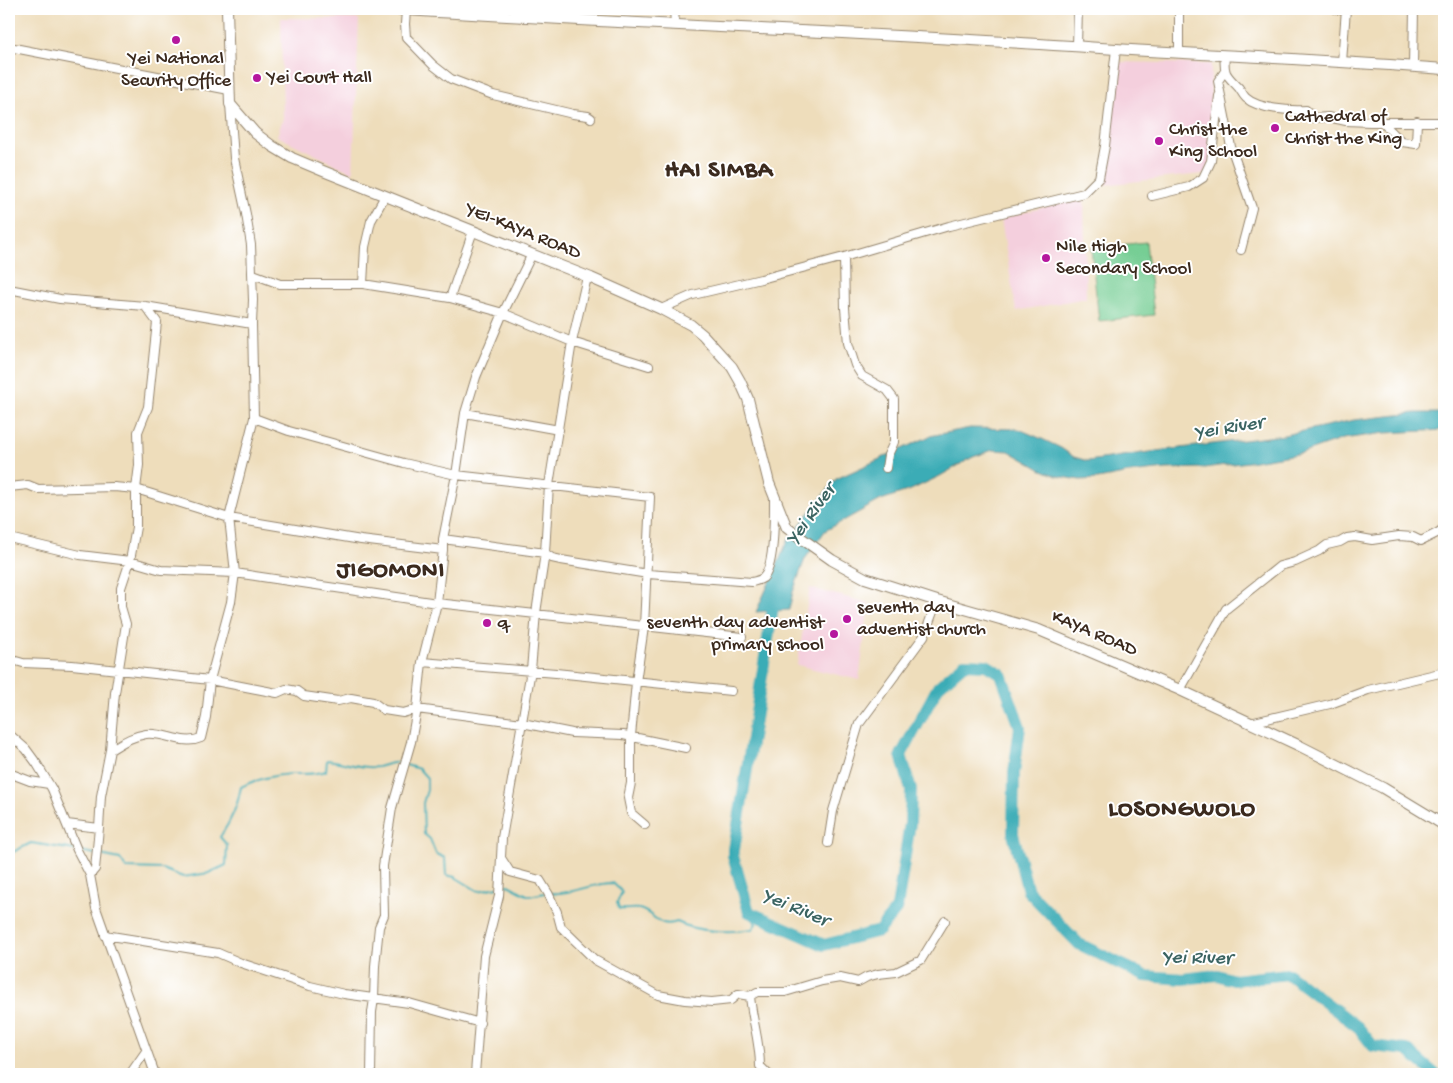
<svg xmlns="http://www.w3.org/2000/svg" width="1453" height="1083" viewBox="0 0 1453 1083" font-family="'Gochi Hand',sans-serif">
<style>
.built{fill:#f4cfdd}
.green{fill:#76ce94;stroke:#587c59}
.water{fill:#3bacb6;stroke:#3b6b6a}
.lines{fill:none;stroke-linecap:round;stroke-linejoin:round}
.stream{stroke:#3bacb6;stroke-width:2}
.river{stroke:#3bacb6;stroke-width:12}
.minor-casing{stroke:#94846c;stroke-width:10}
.major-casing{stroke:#94846c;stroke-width:12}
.minor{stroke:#fff;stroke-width:8}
.major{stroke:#fff;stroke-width:10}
.poi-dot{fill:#b5179e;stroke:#fff;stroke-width:2}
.labels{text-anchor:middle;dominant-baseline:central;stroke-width:4;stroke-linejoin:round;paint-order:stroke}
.poi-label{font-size:19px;fill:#3b2a1e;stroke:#fff;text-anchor:start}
.street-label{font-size:19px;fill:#3b2a1e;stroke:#fff}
.water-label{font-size:20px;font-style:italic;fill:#3b6462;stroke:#fff}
.district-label{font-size:24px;font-weight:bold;letter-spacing:1px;fill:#3b2a1e;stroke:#fff}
</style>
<rect width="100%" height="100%" fill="#fff"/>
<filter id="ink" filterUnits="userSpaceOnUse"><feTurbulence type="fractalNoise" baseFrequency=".02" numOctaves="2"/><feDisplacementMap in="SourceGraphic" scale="10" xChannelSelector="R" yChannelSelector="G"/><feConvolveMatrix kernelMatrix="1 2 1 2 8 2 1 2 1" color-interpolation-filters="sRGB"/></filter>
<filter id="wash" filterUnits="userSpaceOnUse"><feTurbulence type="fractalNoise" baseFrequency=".0096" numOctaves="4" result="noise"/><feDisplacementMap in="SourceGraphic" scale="20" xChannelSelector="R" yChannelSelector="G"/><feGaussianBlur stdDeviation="1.12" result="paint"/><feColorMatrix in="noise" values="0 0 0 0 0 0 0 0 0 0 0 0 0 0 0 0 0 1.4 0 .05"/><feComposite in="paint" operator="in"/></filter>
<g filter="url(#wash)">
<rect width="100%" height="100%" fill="#edb"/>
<path class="built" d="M281 18 359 19 353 173 277 136 283 118Z
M1116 62 1211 64 1210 173 1104 185Z
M1084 196 1086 298 1016 311 1001 219Z
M810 588 869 603 859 680 797 665Z"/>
<path class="green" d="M1146 242 1154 315 1099 321 1091 248Z"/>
<path class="water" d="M1415 413H1444V430L1385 433 1343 439 1303 453 1248 462 1204 468 1166 469 1129 473 1098 479 1080 480 1057 476 1042 470 1009 451 993 450 973 457 940 476 913 489 881 500 825 531 805 559 793 592 789 610 756 612 788 540 836 479 930 436 970 428 1019 429 1042 439 1061 448 1074 457 1088 461 1149 452 1284 435 1354 420Z"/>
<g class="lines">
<path class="stream" d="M406 765 419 769 427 778V790L423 803 424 834 430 839 436 854 445 858 446 875 455 877 478 891 498 887
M80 851 95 854
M9 854 31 843 75 850
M100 855 120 859 126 868 162 869 183 877 209 873 226 865 227 845 220 837C231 821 238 806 241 787 257 779 273 775 291 774 303 774 314 775 326 771L327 760C345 762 360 769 378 767 386 765 394 761 402 763
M503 886 508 885 529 896 545 893
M552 893C573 895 592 883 613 883L622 892 617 903 619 909C626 910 633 908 639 909 655 913 658 929 677 922 697 932 730 933 752 929L756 924 749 912"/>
<path class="river" d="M778 595 774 601 733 856 749 912 824 945 879 931 897 908 910 823 911 790 901 755 938 687 964 664 986 665 1001 674 1020 727 1014 773 1013 834 1028 891 1079 944 1145 976 1183 979 1217 975 1234 980 1288 974 1358 1027 1373 1046 1407 1050 1435 1074"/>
</g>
</g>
<g filter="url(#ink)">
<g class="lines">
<defs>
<path id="minor" d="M674 9 675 25
M1335 9 1346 11
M406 10 405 24 406 37 433 65 451 79 493 95 573 114 588 116 591 118
M1077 46 1078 9
M9 47 229 90
M1179 52V9
M1225 55C1223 75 1227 75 1239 88 1241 91 1243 95 1246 98 1258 109 1290 111 1306 110L1314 118 1328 117 1346 121 1370 122H1444
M1342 62 1346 9
M1413 66 1414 9
M1225 71 1218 81 1231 147 1252 208 1241 250
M1381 121 1402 142 1416 144 1417 121
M1152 196 1189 187 1203 178 1211 161 1219 96
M844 257 845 308 848 343 855 365 862 376 887 390 894 399V442L888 455 886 468
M253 274 280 284H363L450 298 503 313 572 342 649 366
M363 284 365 247 371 221 385 196
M9 289 60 299 145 306 252 324
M450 298 473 231
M661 309 693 295 761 279 844 257 949 226 1084 193 1099 178 1105 146 1116 49
M465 413 559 430
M254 418 289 431 404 463 456 475 650 497 644 627 636 682 631 736V783L628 798 631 813 645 825
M9 487 28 485 38 489 114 487 136 489 229 518 361 540 443 550
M9 538 80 555 130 561 161 570 235 573 437 603 742 637
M443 539 545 553 552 558 561 560 648 574 752 582C756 581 760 580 763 578 775 567 774 517 774 500
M9 659 23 663 72 665 210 680 277 693 286 689 297 691 304 696 338 701 351 698 373 702 384 710 403 713 417 709 522 723 572 733 623 735 686 748
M422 662 556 673 731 691
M1180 690 1226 609 1280 566 1295 562 1319 551 1327 545 1340 542 1347 538 1355 537 1372 540 1399 536 1413 537 1421 541 1439 532 1444 528
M1250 723 1330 704 1368 690 1444 672
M9 734 26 749 37 764 52 789 77 850 90 875 96 908 155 1074
M110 750C122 743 132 736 146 734 165 732 183 746 201 738L206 717 210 680 231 602 235 573 229 518 254 418 252 324 253 300 251 245 246 214 234 158 230 104
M9 773 30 781 49 784
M67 824 99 828 101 796 110 750 115 693 126 624 121 607V588L130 561 136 527V489L139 465 138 432 148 407 157 322 145 306
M828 843 833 811 859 724 924 636 937 601
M501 858 510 872 540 880 548 893 557 912 561 927 595 960 658 995 685 1000 712 1002 731 1000 738 994 750 996C752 1020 760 1042 760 1066L768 1074
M90 875 95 869 99 828
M105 935 218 953 241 963 310 986 344 994 409 1003 480 1023
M750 996 757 992H785L822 981 840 978 858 982 867 977 878 974 896 972 921 960 945 921
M130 1074 146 1051
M371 1074 372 1012 374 999 375 966 379 927 384 915 383 866 392 808 411 742 417 709 422 662 437 603 443 550V539L456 475 465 413 476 377 503 313 532 254
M475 1074 484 956 499 896 502 838 531 670 536 613 545 553 549 485 572 342 587 277"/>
<path id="major" d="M227 9 230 104 255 133 272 146 292 158 323 171 591 278 661 309 691 325 703 335 721 355 732 367 740 381 748 399 769 483 787 528 832 560 865 578 937 601 1039 630 1180 690 1300 746 1383 788 1444 825
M391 9C632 25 875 32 1116 49 1225 56 1335 60 1444 69"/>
</defs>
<use href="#minor" class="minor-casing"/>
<use href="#major" class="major-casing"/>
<use href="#minor" class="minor"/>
<use href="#major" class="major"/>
</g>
</g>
<g class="poi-dot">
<circle cx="176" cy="40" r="5"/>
<circle cx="257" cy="78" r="5"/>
<circle cx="1275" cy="128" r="5"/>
<circle cx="1159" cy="141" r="5"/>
<circle cx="1046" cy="258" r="5"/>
<circle cx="847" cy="619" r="5"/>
<circle cx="487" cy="623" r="5"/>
<circle cx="834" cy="634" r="5"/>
</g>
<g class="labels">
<g class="poi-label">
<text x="176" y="59" text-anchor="middle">Yei National<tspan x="176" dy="22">Security Office</tspan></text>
<text x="267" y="78">Yei Court Hall</text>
<text x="1285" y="117">Cathedral of<tspan x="1285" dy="22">Christ the King</tspan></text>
<text x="1169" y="130">Christ the<tspan x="1169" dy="22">King School</tspan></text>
<text x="1056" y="247">Nile High<tspan x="1056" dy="22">Secondary School</tspan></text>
<text x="857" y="608">seventh day<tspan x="857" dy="22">adventist church</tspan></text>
<text x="497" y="623">q</text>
<text x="824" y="623" text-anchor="end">seventh day adventist<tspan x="824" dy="22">primary school</tspan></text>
</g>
<g class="street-label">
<text transform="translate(523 232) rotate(22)">YEI-KAYA ROAD</text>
<text transform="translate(1094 634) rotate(23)">KAYA ROAD</text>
</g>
<g class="water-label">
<text transform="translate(1229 429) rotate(-9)">Yei River</text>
<text transform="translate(812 515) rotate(-54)">Yei River</text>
<text transform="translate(795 909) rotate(23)">Yei River</text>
<text transform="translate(1197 959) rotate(1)">Yei River</text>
</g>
<g class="district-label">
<text x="719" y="171">HAI SIMBA</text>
<text x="391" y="571">JIGOMONI</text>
<text x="1182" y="810">LOSONGWOLO</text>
</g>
</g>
<rect width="1453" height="1083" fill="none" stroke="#fff" stroke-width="30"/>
</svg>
